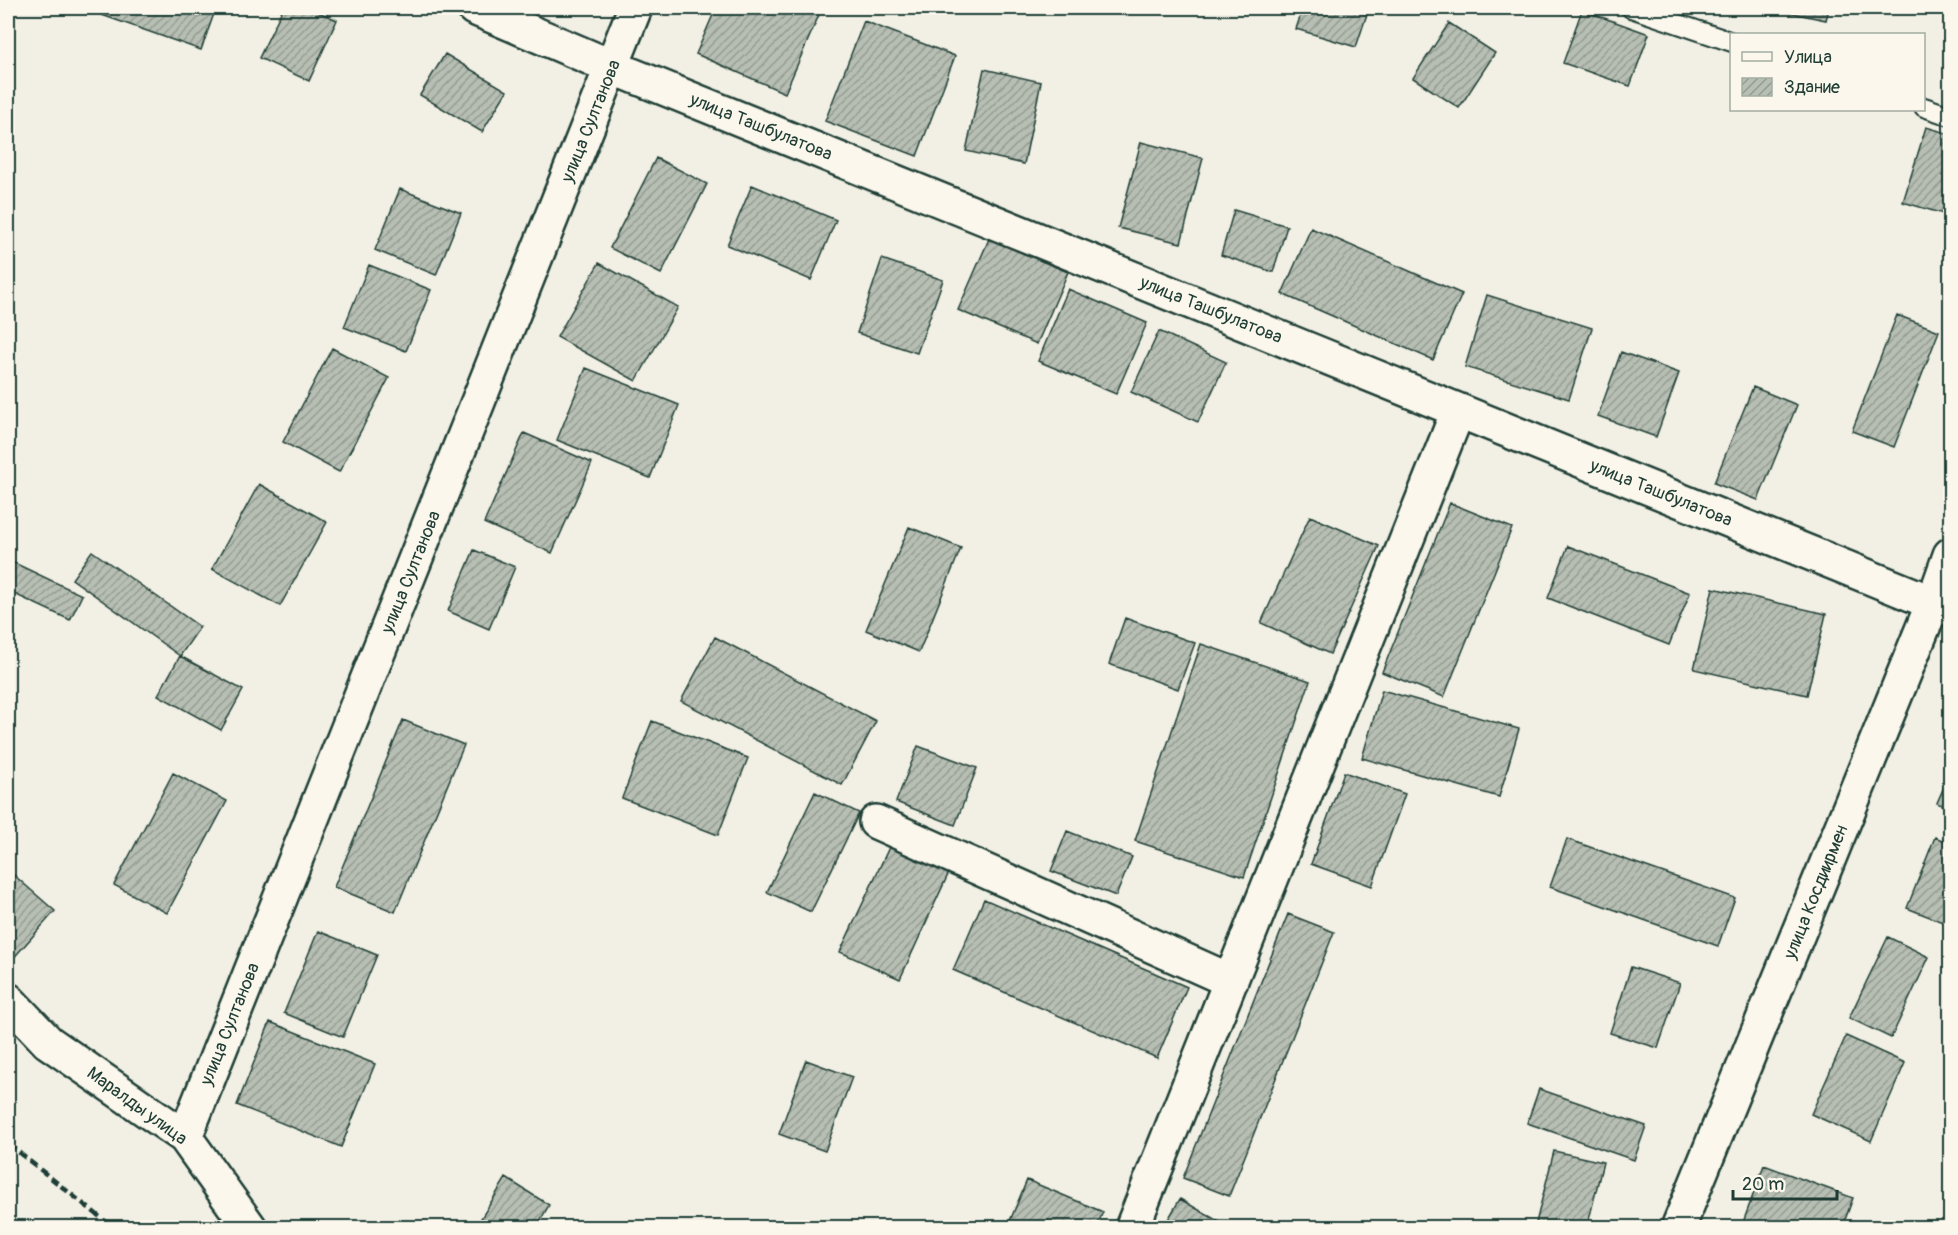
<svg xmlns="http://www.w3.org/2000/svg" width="1958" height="1235" viewBox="0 0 1958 1235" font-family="Pangolin,sans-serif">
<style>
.building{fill:url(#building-hatch);stroke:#1f3d34;stroke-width:1.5}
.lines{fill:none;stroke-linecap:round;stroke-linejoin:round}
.lane-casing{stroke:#1f3d34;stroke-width:22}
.street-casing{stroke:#1f3d34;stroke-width:38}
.lane{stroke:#fbf7ec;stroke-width:18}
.street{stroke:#fbf7ec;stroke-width:33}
.rail{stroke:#1f3d34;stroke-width:4.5;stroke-dasharray:9 4.5;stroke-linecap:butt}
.labels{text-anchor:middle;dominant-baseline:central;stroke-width:6;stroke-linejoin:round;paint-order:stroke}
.street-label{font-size:18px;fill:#1f3d34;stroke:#fbf7ec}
</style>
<defs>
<pattern id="building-hatch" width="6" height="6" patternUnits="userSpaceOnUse" patternTransform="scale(1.5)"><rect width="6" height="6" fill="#b7beb3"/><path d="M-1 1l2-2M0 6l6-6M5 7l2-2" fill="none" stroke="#949c92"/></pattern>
</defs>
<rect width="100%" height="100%" fill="#f2f0e5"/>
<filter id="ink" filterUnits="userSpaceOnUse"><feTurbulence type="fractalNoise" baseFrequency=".0167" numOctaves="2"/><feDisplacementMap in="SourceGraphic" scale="12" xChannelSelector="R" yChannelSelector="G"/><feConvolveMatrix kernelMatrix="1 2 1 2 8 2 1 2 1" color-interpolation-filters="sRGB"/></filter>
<g filter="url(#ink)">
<path class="building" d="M82 8H216L201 50Z
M283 8H309L337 20 309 81 259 58Z
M716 8H822L785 93 696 54Z
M1303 8H1369L1356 47 1296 29Z
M1767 8H1829L1826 20Z
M1582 10 1649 34 1630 86 1563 63Z
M864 21 955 56 917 156 825 121Z
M1449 23 1495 53 1459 108 1413 78Z
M445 54 507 91 482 132 420 95Z
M984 69 1041 82 1024 164 966 151Z
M1926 127 1950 134V216L1903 202Z
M1141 142 1203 158 1181 243 1118 228Z
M656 158 707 184 661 274 610 248Z
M752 185 836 220 811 280 727 245Z
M400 189 461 213 436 275 375 250Z
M1234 210 1287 226 1273 272 1221 255Z
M1311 228 1462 294 1433 360 1282 294Z
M989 239 1068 272 1037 344 958 310Z
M882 259 943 280 917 353 857 333Z
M599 263 678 307 636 381 557 337Z
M369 265 431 290 406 351 344 327Z
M1068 289 1147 323 1116 394 1038 361Z
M1487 295 1592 328 1569 399 1465 367Z
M1897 315 1939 331 1894 447 1852 431Z
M1159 331 1226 362 1198 422 1131 392Z
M332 348 389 378 339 472 283 442Z
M1621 352 1679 373 1656 437 1598 416Z
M586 368 679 405 650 478 557 440Z
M1753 387 1797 405 1758 500 1714 483Z
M524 433 592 463 552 553 484 523Z
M259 484 327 522 280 606 212 569Z
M1450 503 1512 528 1444 697 1382 672Z
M1310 516 1379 546 1330 654 1261 623Z
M909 527 961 548 919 652 866 630Z
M1568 546 1690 593 1669 645 1548 598Z
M474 550 515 567 489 629 448 611Z
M92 551 200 627 180 656 72 579Z
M8 560 82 595 70 620 8 591Z
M1713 588 1826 614 1807 695 1694 669Z
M1125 618 1195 643 1178 689 1109 664Z
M715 637 876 721 842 785 681 701Z
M1201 644 1310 681 1244 877 1135 841Z
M180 656 243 690 221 730 158 695Z
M1382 690 1519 729 1499 797 1362 758Z
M403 720 464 745 395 912 334 887Z
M652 721 748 758 718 835 622 798Z
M918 746 977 768 955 825 896 802Z
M1344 772 1405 794 1372 886 1311 864Z
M173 773 227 801 167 913 114 885Z
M1950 773V809L1937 803Z
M815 792 859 813 811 912 767 892Z
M1067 831 1132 857 1116 896 1051 871Z
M1935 837 1950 843V925L1907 908Z
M1567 839 1735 898 1718 946 1550 887Z
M892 841 951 868 900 979 840 952Z
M8 870 55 911 10 962 8 959Z
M984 899 1187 987 1157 1058 953 970Z
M1288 914 1334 932 1229 1196 1183 1178Z
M318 931 377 955 343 1037 284 1013Z
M1888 937 1929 957 1891 1038 1849 1018Z
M1631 967 1680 983 1658 1048 1610 1033Z
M270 1022 375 1064 341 1147 237 1105Z
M1846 1036 1905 1063 1871 1141 1811 1114Z
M806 1060 852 1077 825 1151 779 1134Z
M1539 1089 1646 1126 1634 1160 1527 1123Z
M1554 1151 1603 1162 1587 1228H1555L1536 1223Z
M1764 1165 1853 1198 1842 1228H1741Z
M506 1178 549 1205 536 1228H475Z
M1027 1180 1103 1212 1096 1228H1007Z
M1180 1199 1230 1228H1163Z"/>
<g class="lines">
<defs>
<path id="lane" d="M1631 8 1732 42
M1924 107 1950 116"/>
<path id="street" d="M474 8 612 67 1933 603 1950 609
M876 822 1231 981
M8 1000 48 1042 185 1137 250 1228
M185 1137 635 8
M1132 1228 1458 411
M1678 1228 1933 603 1950 555"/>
</defs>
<use href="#lane" class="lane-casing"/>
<use href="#street" class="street-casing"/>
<use href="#lane" class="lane"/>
<use href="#street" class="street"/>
<path class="rail" d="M8 1144 114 1228"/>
</g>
</g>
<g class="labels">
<g class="street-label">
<text transform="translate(591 121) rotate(-68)">улица Султанова</text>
<text transform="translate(761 127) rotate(22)">улица Ташбулатова</text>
<text transform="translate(1211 310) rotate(22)">улица Ташбулатова</text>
<text transform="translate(1661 493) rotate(22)">улица Ташбулатова</text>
<text transform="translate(411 572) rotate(-68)">улица Султанова</text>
<text transform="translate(1816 892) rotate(-68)">улица Косдиирмен</text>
<text transform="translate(230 1024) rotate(-68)">улица Султанова</text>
<text transform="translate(137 1106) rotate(36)">Маралды улица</text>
</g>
</g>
<rect width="1958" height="1235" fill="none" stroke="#fbf7ec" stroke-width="30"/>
<rect x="15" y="15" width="1928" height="1205" fill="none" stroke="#1f3d34" stroke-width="2" filter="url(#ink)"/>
<rect x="1730" y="33" width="195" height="78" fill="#fbf7ec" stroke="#a3ada2" stroke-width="1.5"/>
<rect x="1742" y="52" width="30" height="9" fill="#fbf7ec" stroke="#a3ada2" stroke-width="1.5"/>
<text x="1784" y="63" font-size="18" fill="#1f3d34">Улица</text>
<rect x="1742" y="78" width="30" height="18" fill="url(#building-hatch)" stroke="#a3ada2" stroke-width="1.5"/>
<text x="1784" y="93" font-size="18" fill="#1f3d34">Здание</text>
<path d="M1733 1190v9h104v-9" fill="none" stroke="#1f3d34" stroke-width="3"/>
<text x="1742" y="1190" font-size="18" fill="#1f3d34" stroke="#fbf7ec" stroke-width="4.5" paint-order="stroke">20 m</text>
</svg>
